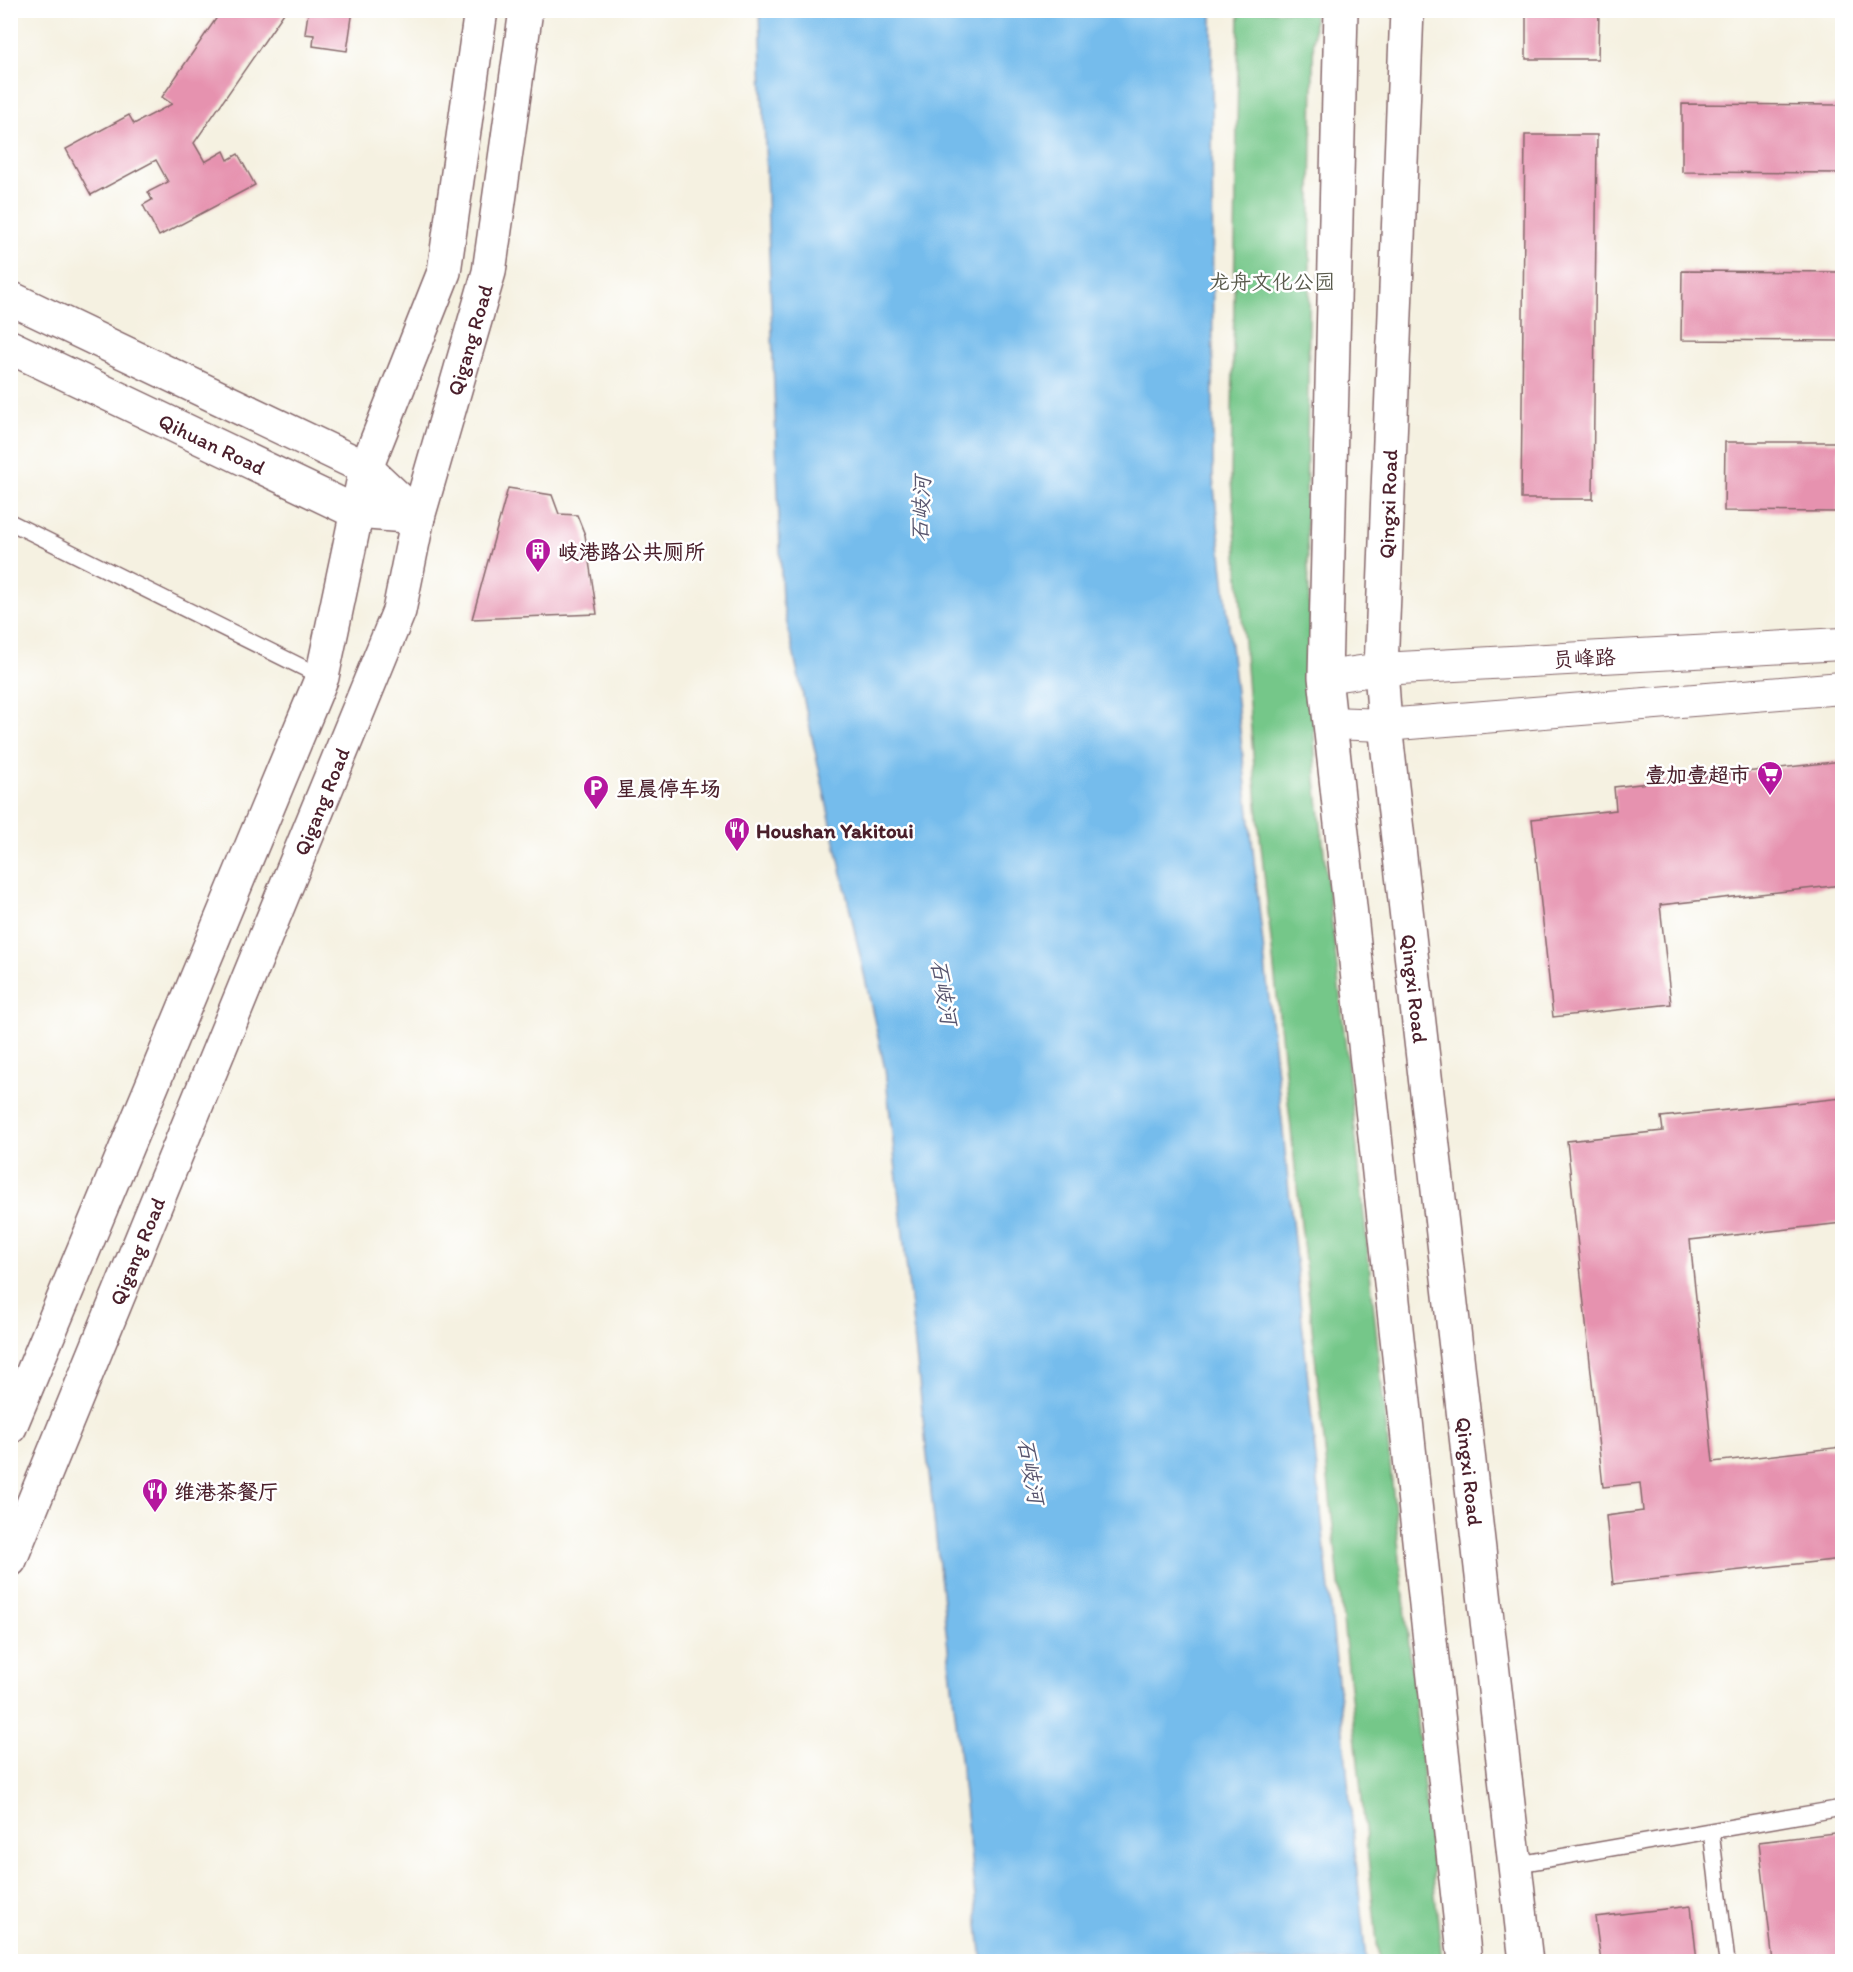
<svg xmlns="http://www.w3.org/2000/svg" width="1853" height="1972" viewBox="0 0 1853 1972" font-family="Itim,'LXGW WenKai TC',sans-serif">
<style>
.green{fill:#75c789;stroke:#60735a;stroke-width:1.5}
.water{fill:#74bcec;stroke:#5f6e8c;stroke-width:1.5}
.building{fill:#e692af}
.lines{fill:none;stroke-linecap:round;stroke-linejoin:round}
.service-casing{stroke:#86686b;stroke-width:18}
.minor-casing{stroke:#86686b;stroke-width:34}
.tertiary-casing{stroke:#86686b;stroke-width:36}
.secondary-casing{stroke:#86686b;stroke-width:36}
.service{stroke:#fff;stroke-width:15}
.minor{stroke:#fff;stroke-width:32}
.tertiary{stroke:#fff;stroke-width:33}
.secondary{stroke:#fff;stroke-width:33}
.labels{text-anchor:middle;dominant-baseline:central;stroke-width:5;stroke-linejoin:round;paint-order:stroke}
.park-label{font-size:21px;fill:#595a4c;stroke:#fff}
.street-label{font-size:21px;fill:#4a1f2b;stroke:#fff}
.poi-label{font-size:21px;font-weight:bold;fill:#4a1f2b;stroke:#fff;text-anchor:start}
.water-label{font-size:22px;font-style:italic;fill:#59566f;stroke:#fff}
</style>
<rect width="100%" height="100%" fill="#fff"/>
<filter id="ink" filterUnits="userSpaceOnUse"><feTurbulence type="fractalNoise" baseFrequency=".0167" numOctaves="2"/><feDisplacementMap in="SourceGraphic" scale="12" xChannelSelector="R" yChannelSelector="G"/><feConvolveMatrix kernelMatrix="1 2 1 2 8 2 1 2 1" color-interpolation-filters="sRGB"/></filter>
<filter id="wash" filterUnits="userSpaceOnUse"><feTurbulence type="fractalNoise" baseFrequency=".008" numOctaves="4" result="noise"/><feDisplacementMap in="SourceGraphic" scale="24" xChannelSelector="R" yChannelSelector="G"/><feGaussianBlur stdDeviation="1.35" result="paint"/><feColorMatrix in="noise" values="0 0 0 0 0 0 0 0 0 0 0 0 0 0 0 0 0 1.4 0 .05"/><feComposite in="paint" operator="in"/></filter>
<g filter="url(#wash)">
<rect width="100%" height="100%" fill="#f5f1e1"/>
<path class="green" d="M1239 11H1314L1306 509 1316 780 1358 1158 1442 1961H1379L1258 817 1231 479Z"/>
<path class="water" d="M760 11H1212L1213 478 1282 1121 1366 1961H982L885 1069 782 601Z"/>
<g id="blocks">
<path class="building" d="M222 10H286L194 143 205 162 224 151 228 160 238 154 255 185 159 236 143 205 152 200 148 192 168 182 156 160 91 195 66 149 129 115 134 124 172 104 162 97Z
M303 10H353L347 51 313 46 314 35 305 34 308 13Z
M1526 10H1599L1598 59H1526Z
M1682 104 1842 105V173L1682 172Z
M1525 135H1597L1593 499H1521Z
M1682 271 1842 272V341L1681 340Z
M1725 442H1839L1838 512 1724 511Z
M508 488 552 495 559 514 577 515 585 535 597 614 472 619Z
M1842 761V885L1660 905 1671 1004 1553 1017 1532 819 1616 810 1614 787Z
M1842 1098V1223L1690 1240 1713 1462 1842 1447V1559L1613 1584 1606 1516 1643 1511 1640 1483 1603 1487 1567 1141 1663 1131 1661 1117Z
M1842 1832V1962H1773L1759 1842Z
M1691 1906 1697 1962H1601L1595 1917Z"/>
</g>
</g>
<g filter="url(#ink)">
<use href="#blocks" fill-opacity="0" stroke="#86686b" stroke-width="1.5"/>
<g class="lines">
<defs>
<path id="service" d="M10 522 322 677
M1711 1831 1727 1962
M1514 1865 1842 1808"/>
<path id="minor" d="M1325 677 1381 669 1842 644
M1330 723 1385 725 1842 688"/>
<g id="tertiary">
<path d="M10 298 366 468 418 517"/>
<path id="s1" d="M10 347 356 512 418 517"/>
</g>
<g id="secondary">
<path d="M1341 10 1325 677 1465 1962"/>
<path id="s2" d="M1407 10 1381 669 1385 725 1526 1962"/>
<path d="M10 1427 322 677 366 468 444 272 481 10"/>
<path id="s3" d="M10 1560 399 611 418 517 489 272 526 10"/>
</g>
</defs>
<use href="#service" class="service-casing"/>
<use href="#minor" class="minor-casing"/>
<use href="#tertiary" class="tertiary-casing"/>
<use href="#secondary" class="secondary-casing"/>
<use href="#service" class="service"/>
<use href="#minor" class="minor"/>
<use href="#tertiary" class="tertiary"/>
<use href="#secondary" class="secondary"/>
</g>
</g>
<defs>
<symbol id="building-pin" viewBox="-11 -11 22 30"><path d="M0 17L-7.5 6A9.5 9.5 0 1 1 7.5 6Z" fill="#b5179e" stroke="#fff"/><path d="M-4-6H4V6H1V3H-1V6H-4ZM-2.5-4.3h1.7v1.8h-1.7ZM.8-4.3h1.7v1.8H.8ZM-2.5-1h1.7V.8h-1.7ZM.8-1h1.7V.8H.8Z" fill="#fff"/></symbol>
<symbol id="supermarket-pin" viewBox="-11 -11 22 30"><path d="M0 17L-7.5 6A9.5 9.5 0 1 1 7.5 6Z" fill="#b5179e" stroke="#fff"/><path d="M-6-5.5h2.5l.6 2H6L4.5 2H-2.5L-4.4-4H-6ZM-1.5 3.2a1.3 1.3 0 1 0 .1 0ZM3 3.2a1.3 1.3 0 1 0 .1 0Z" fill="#fff"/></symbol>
<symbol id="parking-pin" viewBox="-11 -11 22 30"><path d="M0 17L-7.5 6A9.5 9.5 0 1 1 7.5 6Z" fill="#b5179e" stroke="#fff"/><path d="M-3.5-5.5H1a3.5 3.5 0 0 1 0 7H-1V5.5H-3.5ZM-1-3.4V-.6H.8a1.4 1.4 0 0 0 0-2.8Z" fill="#fff"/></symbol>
<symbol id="restaurant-pin" viewBox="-11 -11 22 30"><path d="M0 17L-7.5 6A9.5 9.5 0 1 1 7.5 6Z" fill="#b5179e" stroke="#fff"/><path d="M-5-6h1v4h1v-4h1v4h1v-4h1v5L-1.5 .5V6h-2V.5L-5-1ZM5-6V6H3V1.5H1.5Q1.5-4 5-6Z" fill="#fff"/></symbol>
</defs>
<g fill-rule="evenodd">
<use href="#building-pin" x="523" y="536" width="30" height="40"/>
<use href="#supermarket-pin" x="1755" y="759" width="30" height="40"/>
<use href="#parking-pin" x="581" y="773" width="30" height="40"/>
<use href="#restaurant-pin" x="722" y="815" width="30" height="40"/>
<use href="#restaurant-pin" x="140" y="1476" width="30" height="40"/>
</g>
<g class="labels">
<g class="park-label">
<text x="1272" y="281">龙舟文化公园</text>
</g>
<g class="street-label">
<text stroke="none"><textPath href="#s3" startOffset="1306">Qigang Road</textPath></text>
<text stroke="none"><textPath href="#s1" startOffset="224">Qihuan Road</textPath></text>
<text transform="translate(1388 504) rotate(-88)">Qingxi Road</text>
<text transform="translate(1584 658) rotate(-3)">员峰路</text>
<text stroke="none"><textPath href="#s3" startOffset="820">Qigang Road</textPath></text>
<text stroke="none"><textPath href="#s2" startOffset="981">Qingxi Road</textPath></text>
<text stroke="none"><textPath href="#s3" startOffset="334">Qigang Road</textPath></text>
<text stroke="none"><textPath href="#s2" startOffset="1467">Qingxi Road</textPath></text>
</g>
<g class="poi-label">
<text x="558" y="551">岐港路公共厕所</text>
<text x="1750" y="774" text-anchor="end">壹加壹超市</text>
<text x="616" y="788">星晨停车场</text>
<text x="756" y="830">Houshan Yakitoui</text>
<text x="174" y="1491">维港茶餐厅</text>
</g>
<g class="water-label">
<text transform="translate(921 509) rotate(-88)">石岐河</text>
<text transform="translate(944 992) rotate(80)">石岐河</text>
<text transform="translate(1031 1471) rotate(80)">石岐河</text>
</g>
</g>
<rect width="1853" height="1972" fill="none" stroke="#fff" stroke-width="36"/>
</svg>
